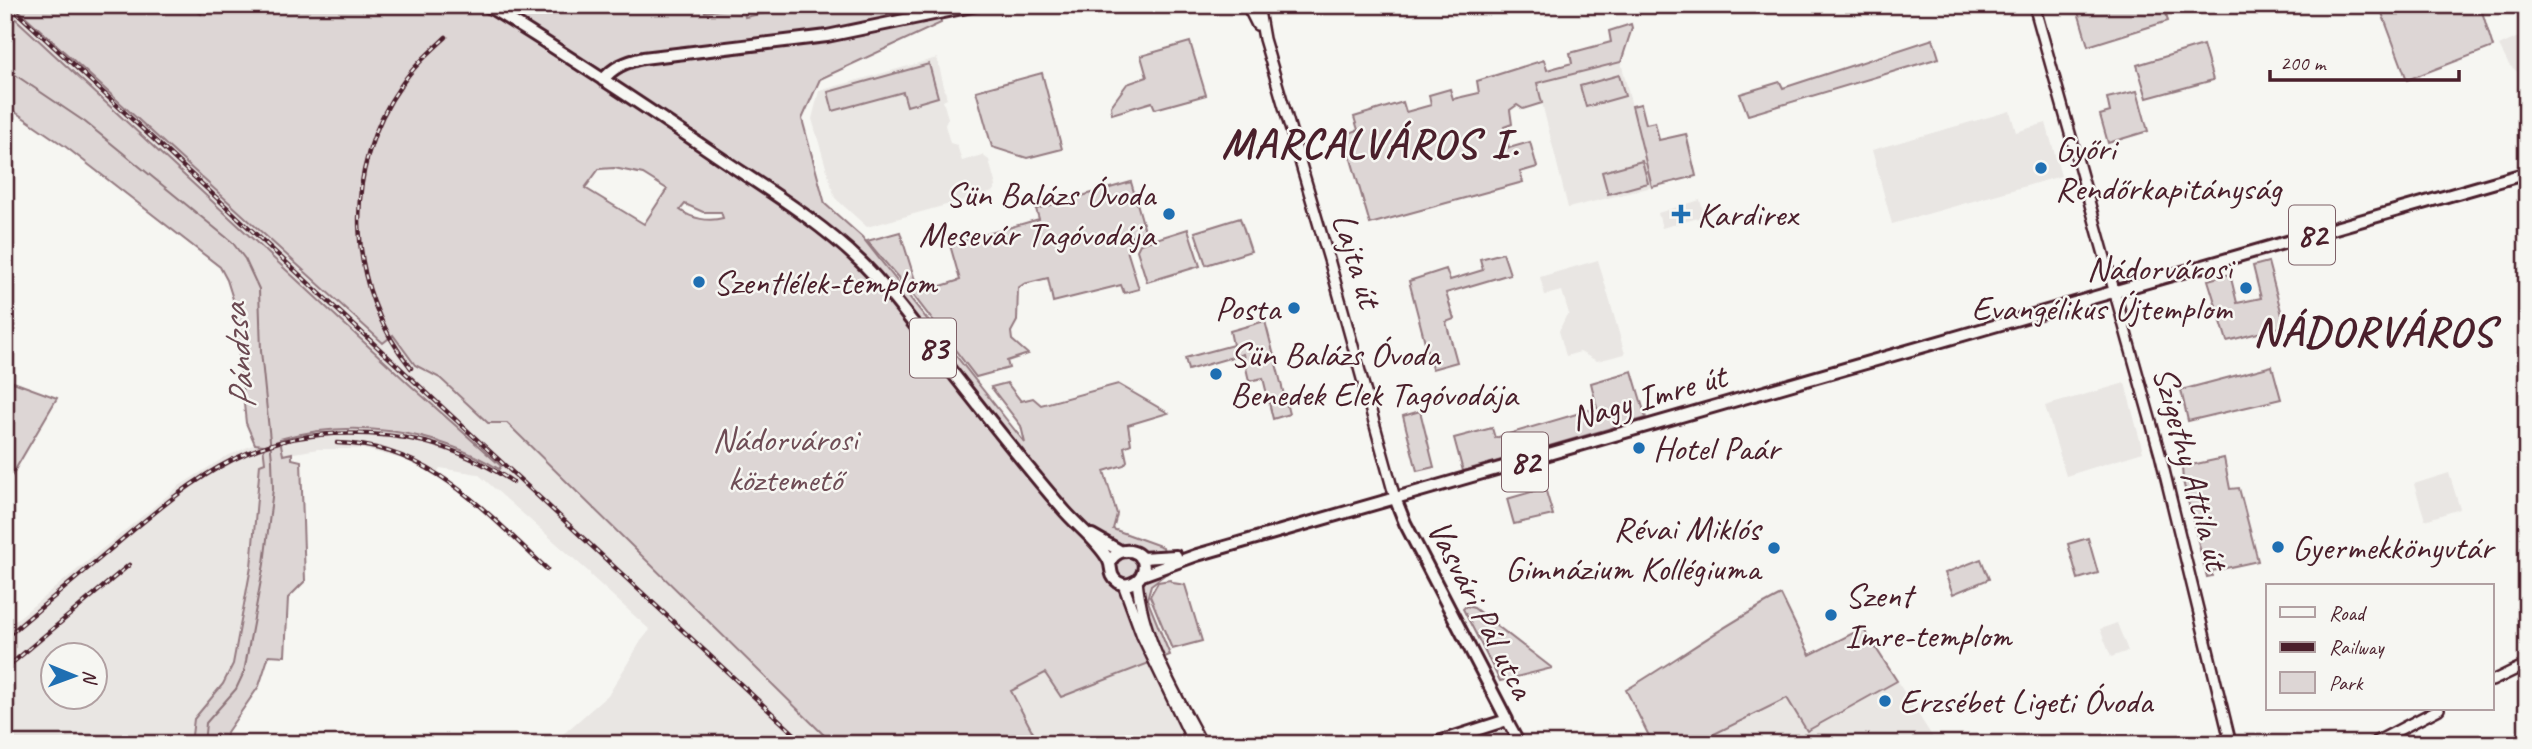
<svg xmlns="http://www.w3.org/2000/svg" width="2532" height="749" viewBox="0 0 2532 749" font-family="Caveat,sans-serif">
<style>
.built{fill:#e9e6e3;fill-rule:evenodd}
.green{fill:#ddd6d5;stroke:#947a80;stroke-width:2;fill-rule:evenodd}
.lines{fill:none;stroke-linecap:round;stroke-linejoin:round}
.stream{stroke:#8e747a;stroke-width:2}
.secondary-casing{stroke:#4a1f2b;stroke-width:14}
.primary-casing{stroke:#4a1f2b;stroke-width:16}
.secondary{stroke:#f6f6f2;stroke-width:9}
.primary{stroke:#f6f6f2;stroke-width:10}
.rail-casing{stroke:#4a1f2b;stroke-width:4.5}
.rail{stroke:#f6f6f2;stroke-width:2;stroke-dasharray:5;stroke-linecap:butt}
.poi-dot{fill:#1f6fb2;stroke:#f6f6f2;stroke-width:2.5}
.labels{text-anchor:middle;dominant-baseline:central;stroke-width:5;stroke-linejoin:round;paint-order:stroke}
.shield{fill:#f6f6f2;stroke:#7e6067;stroke-width:2}
.shield-label{font-size:33px;font-weight:bold;fill:#4a1f2b}
.poi-label{font-size:35px;fill:#4a1f2b;stroke:#f6f6f2;text-anchor:start}
.street-label{font-size:35px;fill:#4a1f2b;stroke:#f6f6f2}
.park-label{font-size:35px;fill:#6f4d56;stroke:#f6f6f2}
.water-label{font-size:37px;font-style:italic;fill:#6c4a52;stroke:#f6f6f2}
.district-label{font-size:42px;font-weight:bold;letter-spacing:2px;fill:#4a1f2b;stroke:#f6f6f2}
</style>
<rect width="100%" height="100%" fill="#f6f6f2"/>
<filter id="ink" filterUnits="userSpaceOnUse"><feTurbulence type="fractalNoise" baseFrequency=".0143" numOctaves="2"/><feDisplacementMap in="SourceGraphic" scale="14" xChannelSelector="R" yChannelSelector="G"/><feConvolveMatrix kernelMatrix="1 2 1 2 8 2 1 2 1" color-interpolation-filters="sRGB"/></filter>
<g filter="url(#ink)">
<path class="built" d="M5 5H13L382 342 393 335 415 364 440 378 488 423H506L833 744H552L609 694 641 641 650 630 590 575V573L478 474 440 468 436 475 406 460 363 449H318L283 455 280 439 291 436 334 429 380 430 422 436 445 444 479 457 499 468 5 9Z
M2527 33V79L2509 65 2499 46Z
M937 58 947 99 943 101 948 118 945 125 950 143 957 145 962 161 982 155 989 160 996 186 993 192 867 227 835 198 812 119 819 91Z
M1621 62 1652 187 1568 208 1537 83Z
M2010 111 2016 132 2046 123 2061 176 1892 224 1872 150Z
M1700 200 1705 216 1662 228 1658 213Z
M1598 260 1625 354 1597 361 1580 352 1566 356 1559 331 1566 316 1569 314 1562 291 1545 295 1540 277Z
M2125 383 2143 452 2066 476 2045 406Z
M255 444 263 445 265 462 260 464 251 567 233 664 223 684 194 719 191 744H5V629L179 486 225 457ZM52 654H94V696H52Z
M2449 473 2460 509 2425 520 2414 484Z
M2117 623 2128 651 2111 657 2100 629Z
M1159 658 1202 744H977L1010 692 1046 673 1061 697Z
M1897 681 1937 744H1694L1788 697 1807 731Z
M1507 720 1520 744H1432Z"/>
<path class="green" d="M13 5H186L201 14 207 5H704L705 12 743 6 745 17 770 12 769 5H937L941 23 820 79 802 119 825 204 862 237 1025 443 1021 426 991 387 1007 383 1021 401 1033 398 1041 405 1118 384 1168 413 1128 425 1131 444 1124 447 1127 461 1124 465 1104 471 1117 514 1113 529 1163 547 1168 572 1151 585 1147 599 1170 655 1061 697 1045 673 1011 691 1039 744H833L507 423H488L440 378 415 365 393 335 383 343ZM614 168 643 174 667 189 644 224 585 188 599 169ZM685 204 703 212H721L723 218C709 222 692 219 680 210Z
M2076 5H2164L2168 21 2088 46Z
M2379 5H2480L2493 47 2407 80Z
M5 9 409 384 501 466 499 469C434 430 354 418 280 439L283 455 292 453V459L301 461 305 581 288 598 285 656 269 655 259 686 227 732 226 744H191L194 719 223 684 233 664 251 567 260 464 265 462 263 445 255 444 246 423 233 299 227 280 220 267 66 147 5 105Z
M1631 24 1632 28 1621 62 1537 83 1542 103 1523 109 1517 105 1510 110 1512 124 1504 127 1509 148 1530 142 1537 167 1520 172 1523 182 1370 224 1344 135 1358 130 1354 117 1403 102 1406 112 1431 105 1429 95 1450 89 1453 99 1479 93 1477 81 1544 60 1547 70 1572 63 1570 53 1611 42 1609 31Z
M1933 39 1939 58 1748 115 1740 94 1780 82 1783 88Z
M1190 42 1206 95 1155 109 1152 102 1112 114 1111 106 1127 84 1147 77 1141 56Z
M2203 45 2213 80 2147 98 2137 65Z
M929 64 938 97 907 106 903 92 833 111 828 92Z
M1042 73 1062 149 1027 158 992 147 976 91Z
M1619 75 1625 96 1586 107 1580 86Z
M2137 91 2148 131 2108 143 2100 115 2110 112 2107 98Z
M1641 104 1646 124 1655 122 1659 140 1686 134 1696 176 1652 187 1632 106Z
M1642 161 1648 183 1608 194 1602 172Z
M1131 182 1145 231 1132 236 1126 247 1139 289 1124 293 1121 285 1053 302 1048 278 1024 284 1018 288 1017 321 1011 332 1012 340 1028 354 1007 361 1009 368 976 377 913 295 867 241 900 232 919 293 960 280 950 245 1039 219 1036 209Z
M1240 218 1251 251 1206 265 1195 232Z
M1188 229 1200 266 1147 282 1137 250 1140 244Z
M1503 253 1510 274 1446 293 1454 319 1446 322 1457 362 1432 369 1409 281 1446 269 1450 280 1483 270 1480 259Z
M2268 262 2285 326 2227 341 2208 280 2230 274 2237 303 2261 298 2253 266Z
M1265 321 1289 414 1273 419 1263 378 1249 381 1243 354 1188 370 1185 358 1233 345 1230 331Z
M2272 366 2281 399 2188 421 2181 390Z
M1632 371 1646 418 1463 471 1454 438 1492 428 1495 438 1597 408 1591 383Z
M5 379 57 398 5 487Z
M1420 411 1434 467 1417 471 1403 416Z
M2224 458 2230 489 2239 488 2258 561 2212 571V576L2207 577 2183 481 2182 467Z
M1545 488 1553 515 1514 524 1507 499Z
M2088 538 2098 573 2078 579 2068 544Z
M1981 559 1989 579 1953 594 1945 573Z
M1170 580 1173 583 1185 585 1202 641 1172 649 1150 596 1158 582Z
M1781 595 1810 655 1863 628 1897 681 1807 731 1787 698 1694 744H1653L1626 690C1678 659 1726 623 1781 595Z
M1466 606 1474 608 1552 668 1500 681 1463 609Z"/>
<g class="lines">
<path class="stream" d="M5 68 85 122 232 242 245 259 259 289 261 351 272 460 273 489 264 564 244 672 236 689 206 723 204 744"/>
<defs>
<path id="secondary" d="M1247 5 1257 25
M1258 5 1264 39 1330 263 1395 498
M2034 5 2160 454 2231 744
M1137 580C1142 639 1175 693 1202 744
M1123 584 1142 636 1194 744
M2492 681 2527 664
M1507 720 1520 744
M2372 744 2439 709"/>
<path id="primary" d="M486 5C564 53 641 104 716 155 766 189 818 220 861 262 886 286 907 316 929 343 973 398 1016 455 1062 508 1076 525 1097 540 1108 559 1113 567 1108 575 1118 582 1127 588 1140 582 1143 571 1149 550 1119 543 1110 562
M603 80C613 67 626 62 643 58L827 36 977 5
M1395 498 1405 523 1507 720 1432 744
M1092 535 1120 551
M1141 558 1176 556
M1142 575 1197 555 2527 173"/>
</defs>
<use href="#secondary" class="secondary-casing"/>
<use href="#primary" class="primary-casing"/>
<use href="#secondary" class="secondary"/>
<use href="#primary" class="primary"/>
<defs>
<path id="rail" d="M9 5 805 744
M411 368C346 288 341 169 402 84 414 66 430 52 446 37
M337 443C430 445 484 511 547 569
M5 638C43 606 81 574 119 542 201 473 256 428 369 434 421 436 470 453 513 482
M5 669 129 565"/>
</defs>
<use href="#rail" class="rail-casing"/>
<use href="#rail" class="rail"/>
</g>
</g>
<g class="poi-dot">
<circle cx="2041" cy="168" r="7"/>
<circle cx="1169" cy="214" r="7"/>
<path d="M1677.5 203.5h7v7h7v7h-7v7h-7v-7h-7v-7h7z"/>
<circle cx="699" cy="282" r="7"/>
<circle cx="2246" cy="288" r="7"/>
<circle cx="1294" cy="308" r="7"/>
<circle cx="1216" cy="374" r="7"/>
<circle cx="1639" cy="448" r="7"/>
<circle cx="2278" cy="547" r="7"/>
<circle cx="1774" cy="548" r="7"/>
<circle cx="1831" cy="615" r="7"/>
<circle cx="1885" cy="701" r="7"/>
</g>
<g class="labels">
<g class="shield">
<rect x="2289" y="205.5" width="46" height="59" rx="5"/>
<rect x="910" y="318.5" width="46" height="59" rx="5"/>
<rect x="1502" y="432.5" width="46" height="59" rx="5"/>
</g>
<g class="shield-label">
<text x="2312" y="235">82</text>
<text x="933" y="348">83</text>
<text x="1525" y="462">82</text>
</g>
<g class="poi-label">
<text x="2055" y="148">Győri<tspan x="2055" dy="40">Rendőrkapitányság</tspan></text>
<text x="1155" y="194" text-anchor="end">Sün Balázs Óvoda<tspan x="1155" dy="40">Mesevár Tagóvodája</tspan></text>
<text x="1697" y="214">Kardirex</text>
<text x="2232" y="268" text-anchor="end">Nádorvárosi<tspan x="2232" dy="40">Evangélikus Újtemplom</tspan></text>
<text x="713" y="282">Szentlélek-templom</text>
<text x="1280" y="308" text-anchor="end">Posta</text>
<text x="1230" y="354">Sün Balázs Óvoda<tspan x="1230" dy="40">Benedek Elek Tagóvodája</tspan></text>
<text x="1653" y="448">Hotel Paár</text>
<text x="1760" y="528" text-anchor="end">Révai Miklós<tspan x="1760" dy="40">Gimnázium Kollégiuma</tspan></text>
<text x="2292" y="547">Gyermekkönyvtár</text>
<text x="1845" y="595">Szent<tspan x="1845" dy="40">Imre-templom</tspan></text>
<text x="1899" y="701">Erzsébet Ligeti Óvoda</text>
</g>
<g class="street-label">
<text transform="translate(1357 260) rotate(73)">Lajta út</text>
<text transform="translate(1648 397) rotate(-16)">Nagy Imre út</text>
<text transform="translate(2191 468) rotate(75)">Szigethy Attila út</text>
<text transform="translate(1481 609) rotate(63)">Vasvári Pál utca</text>
</g>
<g class="park-label">
<text x="785" y="439">Nádorvárosi<tspan x="785" dy="40">köztemető</tspan></text>
</g>
<g class="water-label">
<text transform="translate(238 357) rotate(-95)">Pándzsa</text>
</g>
<g class="district-label">
<text x="1371" y="143">MARCALVÁROS I.</text>
<text x="2374" y="331">NÁDORVÁROS</text>
</g>
</g>
<rect width="2532" height="749" fill="none" stroke="#f6f6f2" stroke-width="28"/>
<rect x="14" y="14" width="2504" height="721" fill="none" stroke="#4a1f2b" stroke-width="2.5" filter="url(#ink)"/>
<rect x="2266" y="584" width="228" height="126" fill="#f6f6f2" stroke="#b1a0a2" stroke-width="2"/>
<rect x="2280" y="607" width="35" height="10" fill="#f6f6f2" stroke="#b1a0a2" stroke-width="2"/>
<text x="2329" y="620" font-size="21" fill="#4a1f2b">Road</text>
<rect x="2280" y="642" width="35" height="10" fill="#4a1f2b" stroke="#b1a0a2" stroke-width="2"/>
<text x="2329" y="654" font-size="21" fill="#4a1f2b">Railway</text>
<rect x="2280" y="672" width="35" height="21" fill="#ddd6d5" stroke="#b1a0a2" stroke-width="2"/>
<text x="2329" y="690" font-size="21" fill="#4a1f2b">Park</text>
<g transform="translate(74 676) rotate(91)"><circle r="33" fill="#f6f6f2" stroke="#b1a0a2" stroke-width="2"/>
<path d="M0-5L12 26L0 18L-12 26Z" fill="#1f6fb2"/>
<text y="-10" font-size="19" font-weight="bold" text-anchor="middle" fill="#4a1f2b">N</text>
</g>
<path d="M2270 70v10h189v-10" fill="none" stroke="#4a1f2b" stroke-width="3.5"/>
<text x="2280" y="70" font-size="21" fill="#4a1f2b" stroke="#f6f6f2" stroke-width="5" paint-order="stroke">200 m</text>
</svg>
